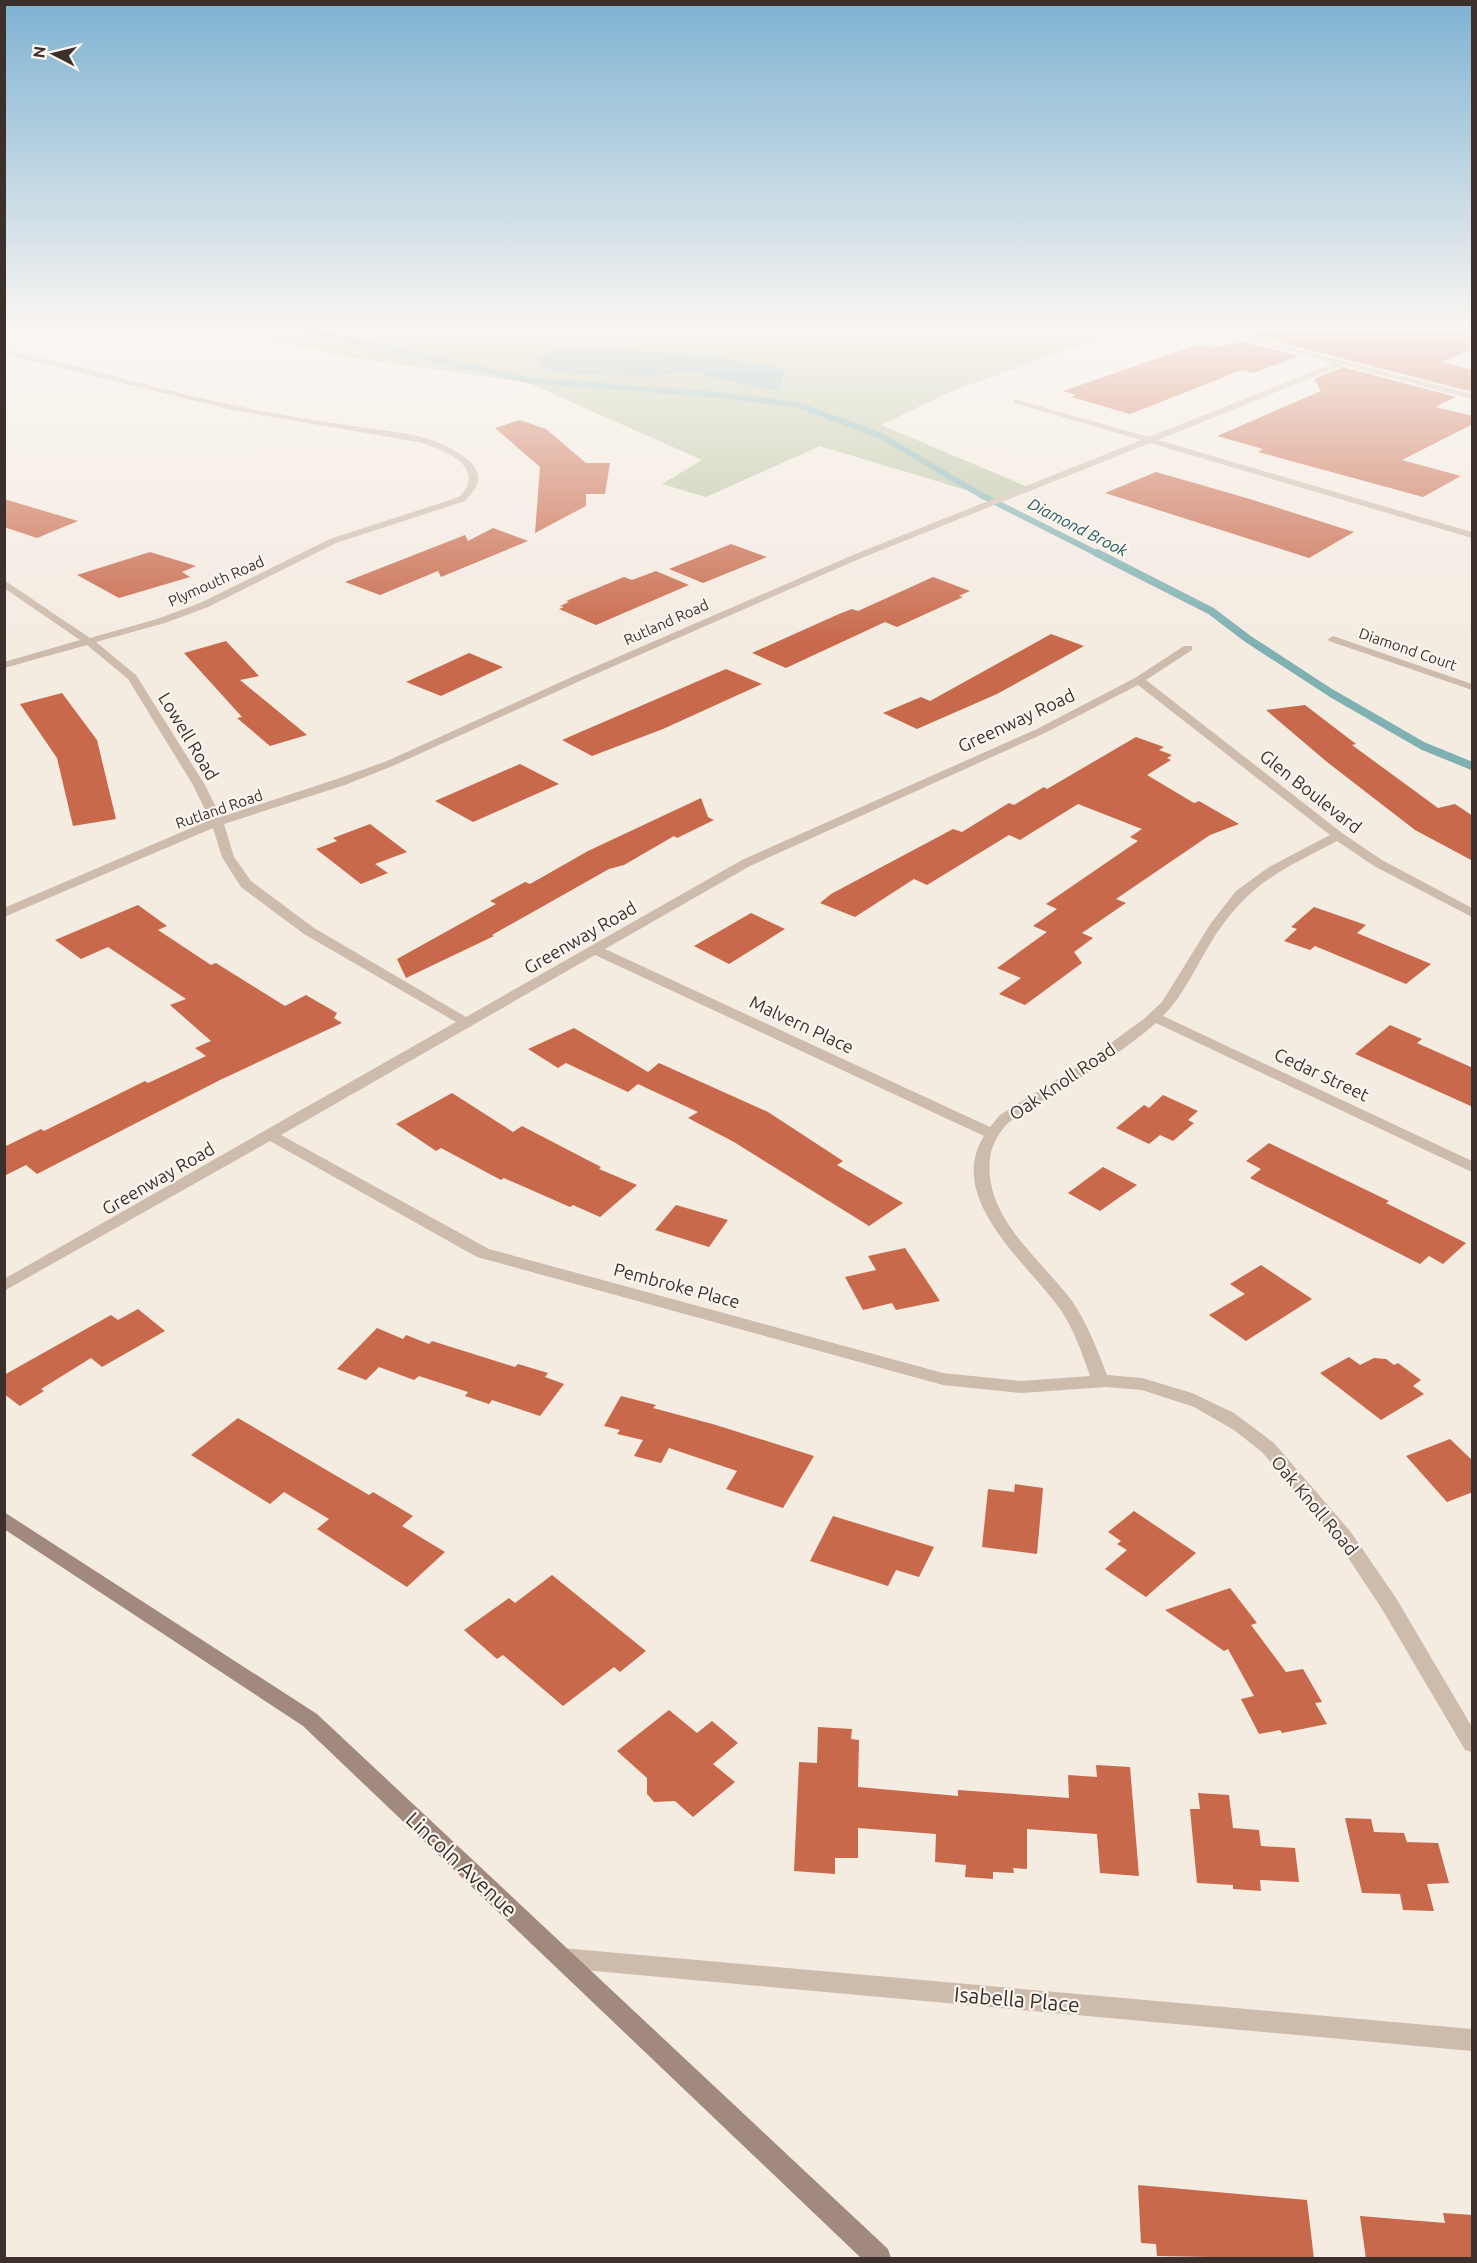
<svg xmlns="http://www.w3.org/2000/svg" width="1477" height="2263" viewBox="0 0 1477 2263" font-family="Ubuntu,sans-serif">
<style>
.green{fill:#b8c4a0}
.water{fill:#7fb0b2}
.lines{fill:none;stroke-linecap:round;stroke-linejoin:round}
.stream-far1{stroke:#7fb0b2;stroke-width:6}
.stream{stroke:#7fb0b2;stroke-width:8}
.building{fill:#c8694b}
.minor{fill:#cdbbac;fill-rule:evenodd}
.secondary{fill:#a18a7d;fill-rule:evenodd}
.labels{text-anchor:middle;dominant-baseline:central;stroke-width:4.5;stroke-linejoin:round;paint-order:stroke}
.far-street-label{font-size:15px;fill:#3b302b;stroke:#fbf5ee}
.far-water-label{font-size:16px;font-style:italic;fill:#1f5a5e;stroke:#fbf5ee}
.street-label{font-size:18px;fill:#3b302b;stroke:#fbf5ee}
.near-street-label{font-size:21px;fill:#3b302b;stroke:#fbf5ee}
</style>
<rect width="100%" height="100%" fill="#f4ebe1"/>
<path class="green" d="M211 326H1132L950 392 881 425 1028 487 996 499 820 446 706 497 662 484 702 460 526 382 352 358Z"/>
<path class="water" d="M561 348C637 348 711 353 785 369L779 391 710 378 696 371 652 376 557 373 544 368 537 357Z"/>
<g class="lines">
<path class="stream-far1" d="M289 326 527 380 719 395 798 405 881 436 981 495 1100 555"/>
<path class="stream" d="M1097 553 1211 611 1248 639 1331 693 1423 746 1472 766"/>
</g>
<path class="building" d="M1277 326H1473V349L1442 362 1473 370V389L1469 391 1252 335Z
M1238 340 1299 356 1253 373 1242 370 1130 414 1071 397 1076 395 1063 391 1199 344 1216 348Z
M1343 367 1456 397 1435 407 1473 416V424L1402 460 1461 476 1423 497 1258 452 1263 449 1217 436 1321 391 1314 379Z
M520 420 546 429 586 463H610L605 494H586V506L535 533 540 467 495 428Z
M1156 472 1250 499 1354 532 1309 558 1105 493Z
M4 499 78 521 37 538 4 527Z
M493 528 528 541 441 577 438 571 380 595 345 582 465 535 468 541Z
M731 544 767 557 703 583 669 569Z
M150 552 196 566 182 572 190 577 119 598 77 575Z
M656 571 689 585 596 625 559 609 564 607 560 606 569 602 566 601 624 577 632 580Z
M933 577 970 591 959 596 963 597 897 627 885 622 786 668 752 653 839 614 852 609 858 611Z
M1051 634 1084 646 997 694 917 729 883 713 921 697 930 701Z
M226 641 259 676 240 680 307 735 270 746 237 718 242 717 184 653Z
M469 653 503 667 441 696 406 682Z
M726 669 762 684 663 729 592 756 562 740Z
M62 693 97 740 116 819 73 826 57 758 20 704Z
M1305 705 1356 744 1352 745 1438 808 1455 804 1473 816V861L1415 830 1327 762 1266 710Z
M1136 737 1164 747 1159 750 1172 755 1167 758 1171 760 1147 775 1194 803 1199 801 1239 824 1210 835 1116 899 1126 903 1082 933 1093 938 1074 952 1082 963 1025 1005 999 994 1021 978 997 968 1047 932 1033 926 1057 909 1046 904 1138 841 1130 837 1142 829 1078 804 1020 840 1009 835 927 885 914 879 855 917 820 903 831 894 953 829 962 832 1009 803 1014 805 1044 787 1047 789Z
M520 764 559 784 473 822 435 801Z
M701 798 708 817 714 820 677 838 674 836 624 865 609 869 492 935 494 936 406 978 397 959 496 904 490 901 525 882 530 884 588 851Z
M370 824 407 852 375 864 388 873 361 884 316 849 337 841 333 838Z
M138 905 167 926 158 930 211 965 216 963 285 1006 306 995 337 1013 334 1018 342 1023 220 1080 37 1174 26 1165 4 1176V1147L41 1129 44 1131 145 1081 148 1083 206 1056 195 1048 211 1041 170 1005 186 999 108 947 81 959 55 940Z
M1314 907 1366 925 1357 933 1431 964 1406 984 1315 946 1310 950 1284 941 1297 929 1291 927Z
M751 913 785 929 729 964 694 946Z
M1390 1025 1422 1039 1417 1043 1473 1068V1107L1355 1054Z
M574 1028 648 1072 659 1063 768 1112 843 1161 837 1165 903 1203 869 1226 734 1142 688 1118 698 1112 638 1084 628 1092 566 1063 558 1068 528 1049Z
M452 1093 513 1132 522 1126 601 1167 599 1169 637 1185 600 1217 573 1205 570 1207 504 1178 501 1180 441 1148 436 1151 396 1124Z
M1163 1095 1198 1111 1188 1120 1194 1123 1173 1141 1160 1135 1149 1144 1116 1128 1144 1105 1149 1108Z
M1269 1143 1389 1201 1386 1203 1466 1243 1443 1264 1429 1256 1420 1264 1250 1178 1261 1169 1246 1161Z
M1103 1167 1137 1185 1100 1211 1068 1193Z
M676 1205 728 1220 709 1247 655 1230Z
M905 1248 940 1301 896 1310 892 1303 863 1310 845 1277 876 1270 868 1256Z
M1261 1265 1312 1299 1246 1341 1209 1315 1245 1294 1230 1284Z
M138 1309 165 1331 102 1367 91 1358 41 1389 44 1391 20 1406 4 1394V1375L111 1315 118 1320Z
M377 1328 403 1339 406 1335 429 1344 432 1341 515 1367 518 1364 548 1373 545 1377 564 1384 540 1416 492 1400 489 1404 465 1396 468 1392 419 1376 414 1380 379 1367 366 1380 337 1369Z
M1349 1357 1360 1365 1374 1358 1386 1359 1394 1365 1398 1363 1421 1380 1413 1386 1424 1394 1381 1420 1320 1373Z
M621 1396 656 1405 653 1408 716 1425 814 1456 783 1508 726 1489 737 1471 669 1448 661 1463 634 1456 643 1440 617 1434 620 1430 604 1426Z
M238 1418 369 1495 373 1492 413 1516 402 1526 445 1552 407 1587 317 1529 329 1519 284 1492 270 1504 191 1455Z
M1450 1439 1473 1461V1492L1447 1502 1406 1456Z
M1015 1484 1043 1488 1037 1554 982 1547 988 1489 1014 1492Z
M1134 1511 1196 1553 1146 1597 1105 1569 1127 1550 1117 1544 1121 1541 1108 1532Z
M833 1516 934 1547 919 1577 896 1570 888 1586 810 1561Z
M552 1575 646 1651 620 1672 614 1667 563 1706 503 1655 497 1659 464 1630 509 1598 515 1603Z
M1230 1588 1257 1623 1251 1625 1286 1672 1303 1669 1322 1702 1315 1703 1327 1724 1282 1733 1280 1730 1259 1734 1241 1699 1254 1696 1228 1649 1224 1651 1165 1610Z
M669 1710 697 1733 712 1721 738 1743 713 1764 735 1782 693 1817 675 1801 654 1802 647 1794V1778L617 1751Z
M818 1727 852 1729 851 1739 859 1740 858 1787 958 1796V1790L1069 1798 1068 1775 1097 1777 1096 1765 1130 1767 1139 1876 1100 1873 1097 1834 1027 1829V1869L1013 1868 1014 1873 993 1872V1879L965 1877 966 1865 935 1862 936 1834 858 1828V1858H835V1874L794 1871 799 1762 817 1763Z
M1198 1793 1229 1795 1233 1828 1259 1830 1261 1846 1295 1848 1299 1882 1260 1880 1261 1891 1233 1889V1885L1197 1883 1190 1809H1200Z
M1345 1818 1371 1819 1374 1832 1404 1833 1407 1842 1438 1843 1449 1883 1427 1884 1434 1911 1403 1910 1400 1894 1362 1893Z
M1138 2185 1307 2200 1314 2259 1157 2256 1156 2244 1141 2243Z
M1443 2213 1473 2215V2259H1366L1360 2216 1445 2223Z"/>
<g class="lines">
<path class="minor" d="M1194 326H1207L1472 394V399L1343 365 1158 440 1472 532V538L1150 443 859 559 582 680 395 765 345 785 224 824 234 857 251 881 314 928 466 1017 742 860 1037 729 1135 678 1184 646H1192V650L1146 680 1342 833 1382 860 1472 908V917L1374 866 1337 841C1280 871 1250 882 1213 939 1197 964 1185 994 1163 1016L1472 1161V1172L1156 1023C1127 1048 1095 1069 1063 1089 1046 1099 1028 1108 1012 1120 1001 1128 991 1145 990 1159 984 1218 1040 1258 1072 1301 1088 1324 1097 1350 1107 1375L1142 1378 1192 1393 1234 1413 1274 1443 1350 1531 1396 1598 1472 1727V1752L1465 1750 1382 1609 1337 1541 1262 1452 1234 1430 1194 1407 1142 1390 1106 1387 1021 1393 943 1385 477 1257 270 1141 4 1291V1279L456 1022 304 934 241 887 222 857 213 828 4 917V908L210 820 193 785 128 679 87 645 4 668V662L80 640 4 588V580L90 638 157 619 200 603 330 539 459 497C489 467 443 449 418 442L232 410 4 354V349C92 369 178 395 266 412 297 418 329 422 360 427 394 432 431 434 460 454 483 469 484 482 465 501L336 543 208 607 165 623 96 642 136 675 205 785 221 817 337 779 387 761 574 676 853 555 1141 440 1014 403V399L1149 437 1334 363ZM1138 685 1330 835 1269 867 1236 891 1211 923 1162 1002 1145 1018 1085 1062 1000 1115 990 1127 605 949 750 866 1045 733ZM595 955 984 1136C945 1198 1027 1263 1060 1309 1074 1329 1082 1353 1090 1376L1021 1381 943 1373 489 1249 281 1135Z
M1333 636 1472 684V690L1329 641 1328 639Z
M562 1948 1472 2029V2051L562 1968 554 1965 551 1958 554 1951Z"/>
<path class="secondary" d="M4 1512 317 1714 888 2249 891 2258H861L303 1726 4 1529Z"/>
</g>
<linearGradient id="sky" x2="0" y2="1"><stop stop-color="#7eb2d2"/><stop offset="0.51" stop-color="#faf6f2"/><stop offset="1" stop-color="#faf6f2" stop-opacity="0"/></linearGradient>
<rect width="1477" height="643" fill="url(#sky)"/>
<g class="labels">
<g class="far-street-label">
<text transform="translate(216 581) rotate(-24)">Plymouth Road</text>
<text transform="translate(666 622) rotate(-24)">Rutland Road</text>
<text transform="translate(1408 649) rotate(19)">Diamond Court</text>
<text transform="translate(219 809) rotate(-19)">Rutland Road</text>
</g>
<g class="far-water-label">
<text transform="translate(1078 527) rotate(27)">Diamond Brook</text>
</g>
<g class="street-label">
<text transform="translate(1016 720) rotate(-25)">Greenway Road</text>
<text transform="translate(189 736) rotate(59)">Lowell Road</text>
<text transform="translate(1311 791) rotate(38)">Glen Boulevard</text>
<text transform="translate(580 937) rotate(-30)">Greenway Road</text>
<text transform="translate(802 1024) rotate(25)">Malvern Place</text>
<text transform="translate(1322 1074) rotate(25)">Cedar Street</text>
<text transform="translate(1062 1081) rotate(-34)">Oak Knoll Road</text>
<text transform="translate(158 1178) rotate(-30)">Greenway Road</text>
<text transform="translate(677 1285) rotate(15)">Pembroke Place</text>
<text transform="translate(1315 1505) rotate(50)">Oak Knoll Road</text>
</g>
<g class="near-street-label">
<text transform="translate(462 1864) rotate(43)">Lincoln Avenue</text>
<text transform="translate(1017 1999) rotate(5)">Isabella Place</text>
</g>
</g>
<rect width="1477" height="2263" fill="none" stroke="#3b302b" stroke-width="12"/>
<g transform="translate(54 54) rotate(277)" stroke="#fbf5ee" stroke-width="4.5" paint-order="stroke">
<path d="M0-4.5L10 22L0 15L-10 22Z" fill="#3b302b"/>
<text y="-9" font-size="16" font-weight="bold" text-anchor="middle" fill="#3b302b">N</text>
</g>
</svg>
